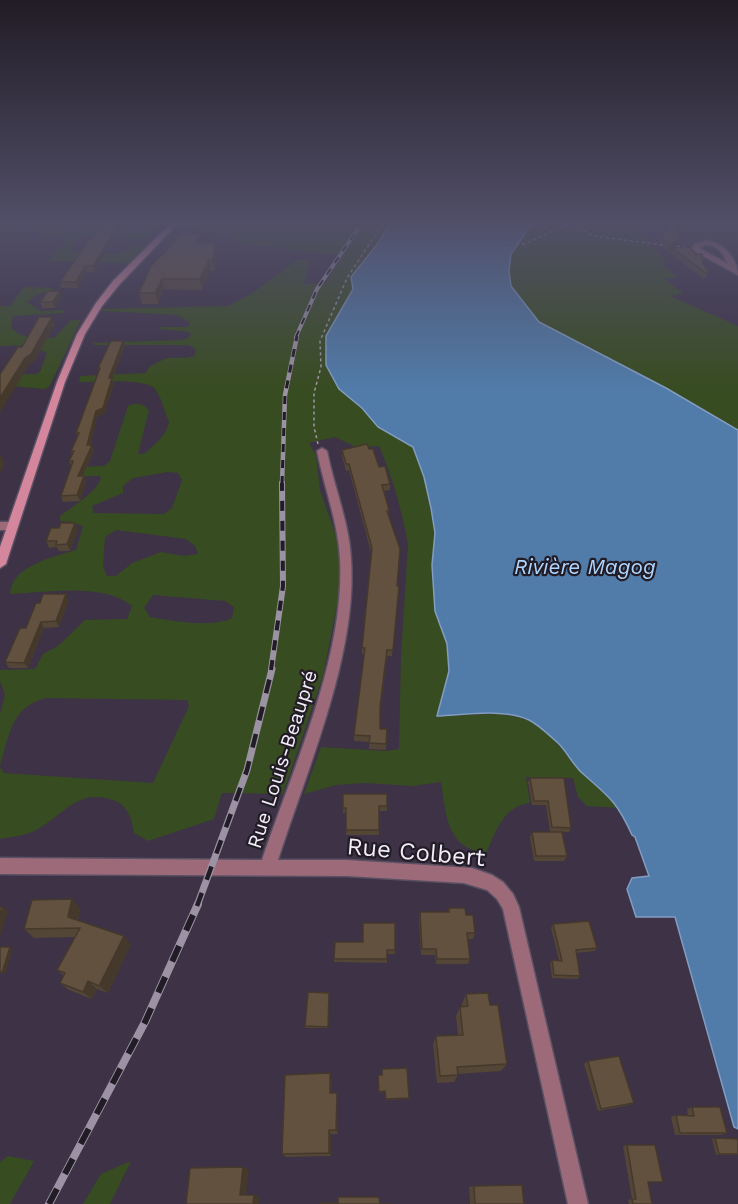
<svg xmlns="http://www.w3.org/2000/svg" width="738" height="1204" viewBox="0 0 738 1204" font-family="'Work Sans',sans-serif">
<style>
.green{fill:#384c21;fill-rule:evenodd}
.water{fill:#517ba9;stroke:#829dc1;stroke-width:1.5}
.lines{fill:none;stroke-linecap:round;stroke-linejoin:round}
.lane-casing{stroke:#5a5063;stroke-width:3}
.street-casing{stroke:#5a5063;stroke-width:3}
.secondary-casing{stroke:#5a5063;stroke-width:3}
.path{stroke:#a097a8;stroke-width:1.5;stroke-dasharray:3 3;stroke-linecap:butt}
.lane{fill:#9c6a78;fill-rule:evenodd}
.street{fill:#9c6a78;fill-rule:evenodd}
.secondary{fill:#d4869c;fill-rule:evenodd}
.rail-far4-casing{stroke:#9b92a3;stroke-width:4}
.rail-far3-casing{stroke:#9b92a3;stroke-width:4.5}
.rail-far2-casing{stroke:#9b92a3;stroke-width:6}
.rail-far1-casing{stroke:#9b92a3;stroke-width:7}
.rail-casing{stroke:#9b92a3;stroke-width:8}
.rail-far4{stroke:#211c25;stroke-width:2;stroke-dasharray:7;stroke-linecap:butt}
.rail-far3{stroke:#211c25;stroke-width:3;stroke-dasharray:8;stroke-linecap:butt}
.rail-far2{stroke:#211c25;stroke-width:4;stroke-dasharray:10;stroke-linecap:butt}
.rail-far1{stroke:#211c25;stroke-width:4.5;stroke-dasharray:14;stroke-linecap:butt}
.rail{stroke:#211c25;stroke-width:6;stroke-dasharray:17;stroke-linecap:butt}
.wall{fill:#544636}
.shaded-wall{fill:#45392c}
.building{fill:#62513f;stroke:#45392c;stroke-width:1.5}
.labels{text-anchor:middle;dominant-baseline:central;stroke-width:4.5;stroke-linejoin:round;paint-order:stroke}
.street-label{font-size:20px;fill:#f3ecf9;stroke:#211c25}
.water-label{font-size:21px;font-style:italic;fill:#b0d5fe;stroke:#211c25}
.near-street-label{font-size:24px;fill:#f3ecf9;stroke:#211c25}
</style>
<rect width="100%" height="100%" fill="#3d3246"/>
<path class="green" d="M75 220H112L107 230 139 232 146 226 147 224 140 221 142 220H166L144 239 86 236 77 239 70 252 117 254 126 251 134 245 145 246 129 263 48 261 65 243V238L39 236 43 231 36 228 40 223 51 231 75 232 81 226Z
M190 220H391L379 242 351 277 353 289 326 336V365L339 389 362 408 378 427 413 447 424 477 435 533 432 565 435 611 447 644 449 671 437 716C464 717 494 710 521 718 547 725 562 751 579 770 592 783 607 793 620 808L587 806 578 797 573 778 526 777 530 803C503 806 496 832 486 853 446 849 446 813 441 782L412 786 365 783 336 785 304 794 321 747 386 751 399 749 401 655 408 545C402 511 393 478 379 446L358 448 335 437 309 443 316 455 320 491 336 535 340 561V590L323 676 283 794 222 793 214 819 148 841 134 833C132 819 128 805 113 800 76 787 62 818 32 832 22 836 10 837 0 839V767L4 773 153 783 189 706 187 700 46 698C11 707 10 734 0 765V714L5 695 0 681V670L35 669 43 654 58 646 85 620 127 619 132 606C102 582 47 593 10 594 11 566 53 557 76 550L83 526 71 522 60 521V516C73 506 95 494 101 478L99 476 68 477 71 467 104 466 110 461 128 406C136 402 143 403 149 410L138 454H144C153 446 167 435 169 422 165 413 161 395 154 388 144 378 94 382 79 382L80 376 146 373 148 368C154 364 161 360 168 358 177 357 184 359 194 356L196 350 189 345H95L92 343 183 340 191 336 189 332 159 329V327H188L190 323 177 315 103 311 101 309 228 306 251 294 297 260H310L304 284 326 283 342 256 232 242 235 236 184 227ZM168 472 178 473 182 480 172 508 164 514 94 513 92 506 123 493V486L133 478ZM116 530 186 539 195 546 198 554 184 556 161 552 132 563 116 576H107L103 566 105 537ZM153 595 225 601 234 607 232 618C212 628 172 621 150 617L144 608Z
M541 220H638L633 224 634 227 667 262 661 263 677 277 664 279 683 293 670 296 738 326V430L666 388 539 322 511 286 509 271 511 254 529 227Z
M24 287 56 288 35 296 27 302 41 311 63 310 65 313 13 316 11 328C24 340 37 337 54 338L71 320H81L49 387 44 389 0 385V375L36 374 40 372 47 353 38 349 40 345 0 346V306H10Z
M8 1156 34 1161 10 1204H0V1162Z
M131 1161 110 1204H83L101 1174Z"/>
<path class="water" d="M391 220H528L534 224 529 228 511 254 509 271 511 286 539 322 666 388 738 430V1129L734 1127 675 917H636L627 889 632 878 649 876 635 837 632 835C616 800 609 797 581 772 572 763 567 752 558 743 550 736 539 725 529 720 502 708 465 715 437 716L449 671 447 644 435 611 432 565 435 533 431 508 424 477 413 447 378 427 362 408 339 389 326 365V336L353 289 351 277 379 242Z"/>
<g class="lines">
<defs>
<path id="lane" d="M570 220H576L562 229 558 228Z"/>
<path id="street" d="M705 241C723 241 737 258 738 275L696 252 692 248 695 244ZM705 245C718 245 723 253 728 264L699 248Z
M322 448 327 451C334 487 349 522 351 558 358 654 307 769 278 860H347L472 868 492 875 503 882 513 894 519 907 588 1204H568L503 909 497 899 487 890 464 883 347 876 0 874V858L262 860C293 767 345 657 340 559 338 522 324 487 317 451Z
M0 522H13L18 526 13 530H0Z"/>
<path id="secondary" d="M174 220H181L119 285 102 306 85 334 65 382 6 564 0 568V547L57 382 77 334 96 303 113 281Z"/>
</defs>
<use href="#lane" class="lane-casing"/>
<use href="#street" class="street-casing"/>
<use href="#secondary" class="secondary-casing"/>
<path class="path" d="M578 228 594 236 663 245
M510 243 525 244 552 231
M671 246 687 247
M318 444 314 427V393L321 367 320 341 347 278 385 220"/>
<use href="#lane" class="lane"/>
<use href="#street" class="street"/>
<use href="#secondary" class="secondary"/>
<defs>
<path id="rail-far4" d="M296 337 317 289 364 220"/>
<path id="rail-far3" d="M282 484 285 395 297 336"/>
<path id="rail-far2" d="M271 670 283 586 282 483"/>
<path id="rail-far1" d="M197 906 247 770 272 669"/>
<path id="rail" d="M49 1204 145 1022 198 904"/>
</defs>
<use href="#rail-far4" class="rail-far4-casing"/>
<use href="#rail-far3" class="rail-far3-casing"/>
<use href="#rail-far2" class="rail-far2-casing"/>
<use href="#rail-far1" class="rail-far1-casing"/>
<use href="#rail" class="rail-casing"/>
<use href="#rail-far4" class="rail-far4"/>
<use href="#rail-far3" class="rail-far3"/>
<use href="#rail-far2" class="rail-far2"/>
<use href="#rail-far1" class="rail-far1"/>
<use href="#rail" class="rail"/>
</g>
<path class="wall" d="M0 220H25L18 230H0Z
M661 236H681L679 241 672 248 703 264 708 271 706 277 703 279 670 253 672 249 668 253 660 241Z
M89 240 95 272H87L78 288H61L60 282Z
M205 243 217 253 215 271H211L202 290 164 289 158 304H142L139 293Z
M62 297 55 308H42L40 302Z
M123 341 125 346 112 380 114 383 104 414 97 416 91 445 94 451 83 476 86 482 80 501 63 502 61 496 71 466 69 461 72 455 71 451 78 437 76 433 99 371 98 368Z
M369 449 379 467 390 484V490L384 491 389 510V516L397 586 399 592 392 656H387L380 712V729H387L386 750 369 749V742L354 741V735L364 654H362V648L371 552 349 470 346 471 342 456V450Z
M75 523 78 529 70 551H59L57 547 49 548 46 541Z
M69 600 59 627 44 628 28 668H9L5 662 26 628Z
M530 778 571 828 569 832H562L567 856 564 861H534L530 837 532 832H550L546 805H532L528 782Z
M343 794H387V811H379V835H346V813H343Z
M80 908 78 920 131 944 108 993 97 989 92 999 69 990 60 983 64 976 57 970 75 937 34 938 24 929Z
M449 908 466 915 475 933 473 939H468L470 959 468 964H436L435 955H421L419 919 420 912H448Z
M553 924 597 948 594 951 576 953 580 976 577 979 552 978 550 963 552 960H559L551 928Z
M363 942 395 950V954H387V963L334 962V959Z
M329 993 328 1028H306L305 1026Z
M466 994 490 1005 507 1064 501 1071 458 1074V1075L454 1082 437 1083 433 1044 436 1036 458 1035 456 1016 460 1007 462 1006V1004Z
M588 1061 634 1103 630 1105 598 1111 584 1064Z
M378 1075 409 1098V1099L386 1100 385 1092 379 1093Z
M332 1080V1093L338 1098V1134H331V1156L286 1157 282 1154Z
M692 1107 727 1133 721 1135H675L671 1117 676 1115 688 1116 687 1109Z
M715 1138 738 1139V1155H716L712 1139Z
M627 1145 663 1182H648L652 1204H629L628 1200 632 1199 623 1146Z
M474 1186 524 1204H470L469 1187Z"/>
<path class="shaded-wall" d="M19 220H25L18 230 16 224Z
M122 220H126L95 272 93 266Z
M203 234 205 244 195 243Z
M681 236 679 241 668 253 669 247Z
M216 243 217 253 215 271 213 260Z
M209 260 211 271 202 290 200 279Z
M85 266 87 272 78 288 76 282Z
M162 279 164 289 158 304 155 293Z
M60 291 62 297 55 308 53 302Z
M52 317 55 325 34 362 28 366 0 413V398Z
M123 341 125 346 112 380 114 383 104 414 97 416 90 450 92 445 94 451 80 482 78 476 87 445 96 411Z
M1 455 5 464 0 473V457Z
M84 476 86 482 80 501 77 495Z
M75 523 78 529 70 551 67 544Z
M66 594 69 600 59 627 56 621Z
M41 622 44 628 28 668 24 663Z
M72 899 80 908 76 926 68 917Z
M3 907 8 911 0 937V916Z
M124 936 131 944 108 993 99 986Z
M10 947 13 949 5 974 2 973Z
M88 981 97 989 92 999 83 992Z
M330 1073 332 1080V1098L330 1093Z
M337 1093 338 1098V1134L336 1130Z
M329 1130 331 1134V1156L329 1153Z
M243 1167 249 1170 246 1197 240 1195Z
M254 1195 260 1197 259 1204H253Z"/>
<path class="building" d="M0 220H19L16 224 0 225Z
M112 220H122L93 266H85L76 282H60L89 240Z
M672 225 681 236 669 247 661 236Z
M183 233 203 234 195 243H216L213 260H209L200 279H162L155 293H139L151 266Z
M690 247 696 255 702 254 703 264 708 271 706 273 672 248Z
M48 291H60L53 302H40Z
M39 317H52L31 354 25 358 0 398V374L18 347H22Z
M111 341H123L109 378H112L103 408 96 411 87 445H92L78 476H84L77 495 61 496 73 461H69L74 451H71L79 433H76L100 368H98Z
M367 444 369 449H373L379 467 385 466 390 484 382 485 389 510 387 511 400 549 397 586H399L393 650H387L380 707V729H387L386 744 369 743 370 736 354 735 365 648H362L372 548 349 464H346L342 450Z
M61 523H75L67 544 56 545 57 541H46L51 528H59Z
M43 594H66L56 621 41 622 24 663 5 662 20 628H26L36 603H40Z
M530 778H564L571 828 552 827 548 801H534Z
M343 794H387V806H379V830H346V808H343Z
M532 832H562L567 856H536Z
M72 899 68 917 124 936 99 986 88 981 83 992 60 983 65 973 57 970 80 928 24 929 32 900Z
M0 907H3L0 916Z
M449 908H465L466 915H473L475 933H467L470 959H437L436 949H422L420 912H449Z
M589 921 597 948 576 950 580 976 554 975 552 960 562 961 553 924Z
M363 923H395V950H387V959H334L335 942H363Z
M0 947H10L2 973 0 972Z
M308 992 329 993 328 1027 305 1026Z
M488 993 490 1005H498L507 1064 457 1067 458 1075 440 1076 436 1036 463 1035 460 1007 468 1006 466 994Z
M619 1056 634 1103 601 1109 588 1061Z
M407 1068 409 1098 386 1099 385 1091 379 1092 378 1075H382V1069Z
M330 1073V1093H337L336 1130H329V1153L282 1154 285 1075Z
M692 1107H720L727 1133H680L676 1115 694 1116Z
M715 1138 738 1139V1154H719Z
M627 1145H655L663 1182H648L652 1204H633L632 1199H636Z
M243 1167 240 1195H254L253 1204H186L190 1168Z
M522 1185 524 1204H475L474 1186Z
M338 1197H379L380 1204H393H320V1203H338Z"/>
<linearGradient id="sky" x2="0" y2="1"><stop stop-color="#221c26"/><stop offset="0.57" stop-color="#514f68"/><stop offset="1" stop-color="#514f68" stop-opacity="0"/></linearGradient>
<rect width="738" height="389" fill="url(#sky)"/>
<g class="labels">
<g class="street-label">
<text transform="translate(282 759) rotate(-72)">Rue Louis-Beaupré</text>
</g>
<g class="water-label">
<text x="585" y="566">Rivière Magog</text>
</g>
<g class="near-street-label">
<text transform="translate(416 852) rotate(5)">Rue Colbert</text>
</g>
</g>
</svg>
